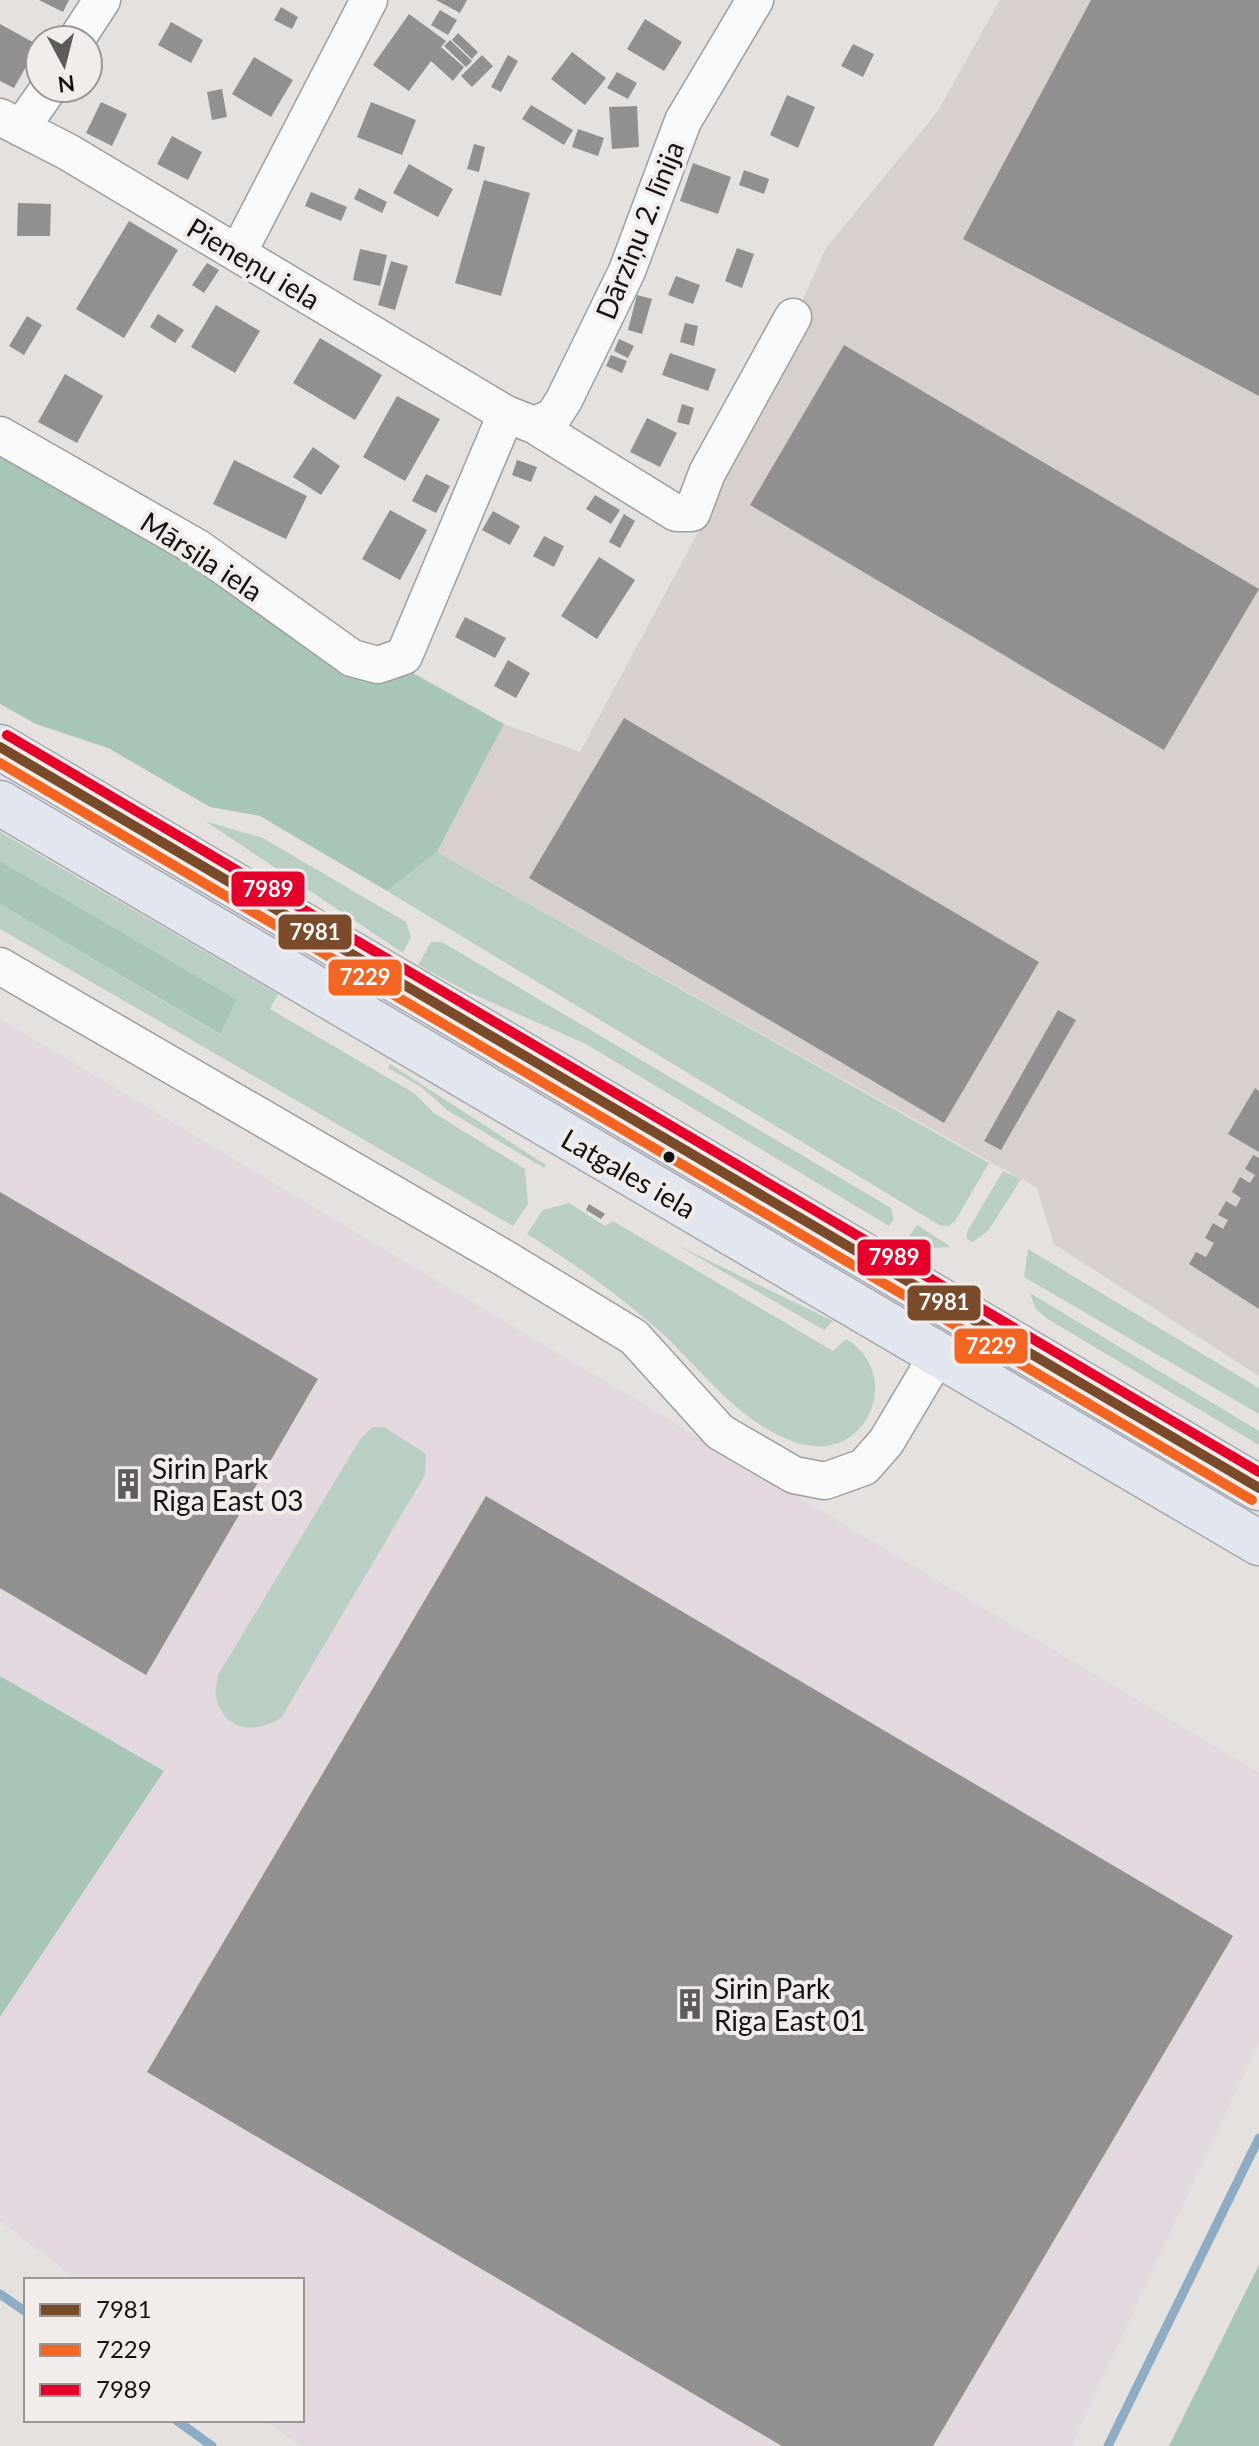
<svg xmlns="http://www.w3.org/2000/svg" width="1259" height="2446" viewBox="0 0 1259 2446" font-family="Lato,sans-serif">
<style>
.commercial{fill:#e3d8e0}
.built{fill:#d8d0cc}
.green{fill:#bacfc3}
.forest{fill:#a8c6b6}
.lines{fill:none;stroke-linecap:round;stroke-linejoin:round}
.stream{stroke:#8dacc4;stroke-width:9}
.building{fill:#92908e}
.minor-casing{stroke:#a09e9d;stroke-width:39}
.trunk-casing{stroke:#a6a9b2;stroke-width:47}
.minor{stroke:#fbfafa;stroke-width:36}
.trunk{stroke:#e2e6ee;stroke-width:44}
.bus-1-casing{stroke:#f2edeb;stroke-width:16}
.bus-2-casing{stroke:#f2edeb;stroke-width:16}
.bus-3-casing{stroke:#f2edeb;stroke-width:16}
.bus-1{stroke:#7a4b2a;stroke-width:10}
.bus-2{stroke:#f26522;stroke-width:10}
.bus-3{stroke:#e4002b;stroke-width:10}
.bus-dot{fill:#151312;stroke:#f2edeb;stroke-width:3}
.labels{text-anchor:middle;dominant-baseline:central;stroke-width:8;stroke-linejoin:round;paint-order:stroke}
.street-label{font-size:28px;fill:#151312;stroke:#f2edeb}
.poi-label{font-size:28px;fill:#151312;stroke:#f2edeb;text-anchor:start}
.line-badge{stroke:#f2edeb;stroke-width:3}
.badge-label{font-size:22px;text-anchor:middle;font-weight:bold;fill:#fff}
</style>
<rect width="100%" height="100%" fill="#e4e1df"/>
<path class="commercial" d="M0 1019 1259 1773V2042L1071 2446H301L265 2420H302V2280H77L0 2221V2017L163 1771 0 1676Z"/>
<path class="built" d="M1000 0H1259V1376L1054 1244 1037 1188 437 852 504 724 580 752 702 525 826 248 938 111Z"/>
<path class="green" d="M205 821 263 838 406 922 411 937 403 953Z
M0 832 278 994 270 1009 414 1093 434 1113 525 1169 528 1204 513 1226 0 929V904L219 1034 237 1001 0 861Z
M437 852 989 1163 955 1221 949 1226H941L387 891Z
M431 942H442L891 1208 894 1219 889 1226 586 1044 470 993 418 965Z
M390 1064 546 1165 544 1168 447 1110 421 1087 388 1068Z
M1003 1171 1021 1179 988 1231 973 1242 967 1239V1232Z
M569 1203 605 1226 613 1221 833 1351 846 1339C903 1373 869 1458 807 1445 748 1433 704 1373 664 1335 625 1299 572 1262 527 1234L543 1210Z
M917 1225 951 1247 924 1248 906 1240Z
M677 1245 833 1321 824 1330Z
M1028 1249 1259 1388V1414L1024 1277Z
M1030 1293 1259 1431V1445L1046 1318 1035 1308Z
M373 1427H384L426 1454 425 1475 281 1718C258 1732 228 1734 217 1701 214 1694 217 1682 218 1675L361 1438Z"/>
<path class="forest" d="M0 442 504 724 437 852 387 891 260 816 210 807 108 748 36 724 0 704Z
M0 861 237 1000 220 1034 0 904Z
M0 1676 164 1771 0 2017Z
M1259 2265V2446H1169Z"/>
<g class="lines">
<path class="stream" d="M0 2294 26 2312
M176 2420 212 2446
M1108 2446 1259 2138"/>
</g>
<path class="building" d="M39 0H69L63 12Z
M436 0H467L460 13Z
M1091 0H1259V396L963 239Z
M281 7 298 17 292 29 274 20Z
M440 10 457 20 448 35 431 25Z
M409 14 446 41 441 47 464 67 453 81 431 61 409 91 373 65Z
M645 19 682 42 664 71 627 49Z
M171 22 203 40 191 63 158 45Z
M0 24 38 45 14 88 0 81Z
M458 33 478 52 472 59 452 40Z
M450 40 472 61 466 67 444 46Z
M853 44 874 54 863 77 841 66Z
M572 52 606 78 585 105 551 79Z
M482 55 493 66 472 87 461 76Z
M508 55 518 61 501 92 491 87Z
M254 57 293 80 271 117 232 94Z
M617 72 637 83 628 99 607 88Z
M222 89 227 117 212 120 207 92Z
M787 95 815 107 798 148 770 135Z
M101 102 127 114 112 146 86 133Z
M371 102 416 120 402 155 357 137Z
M531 105 573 130 564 145 522 119Z
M637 106 639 147 612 149 609 107Z
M578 129 604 138 598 156 572 147Z
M172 136 202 152 188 180 157 164Z
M474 144 485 147 479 172 467 169Z
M693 163 731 177 718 214 680 201Z
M409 164 453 189 438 217 393 193Z
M744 170 769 179 764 194 739 185Z
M484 180 530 193 501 296 455 283Z
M359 188 387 202 382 213 354 199Z
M311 192 347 207 341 221 305 206Z
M18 203 51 204 50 236H17Z
M129 221 178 250 124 338 76 309Z
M737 248 754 254 742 288 725 281Z
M360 249 387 255 380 286 353 280Z
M391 261 408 266 395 310 378 305Z
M207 263 219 270 204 293 192 285Z
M676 276 700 285 693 304 668 295Z
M637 295 652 299 642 334 628 330Z
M216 305 260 331 235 373 191 347Z
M158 314 184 330 175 343 150 327Z
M27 316 42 325 24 355 9 346Z
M685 323 698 326 694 346 680 342Z
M320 338 382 375 355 420 293 383Z
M619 339 634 346 628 358 614 351Z
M844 345 1259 589 1164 750 750 505Z
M670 353 716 369 708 391 662 375Z
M611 355 627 361 622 373 606 366Z
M65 374 103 396 77 443 38 422Z
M397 396 440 419 405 481 363 457Z
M682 404 694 408 689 425 677 422Z
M647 418 677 433 660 467 630 452Z
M313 447 340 466 321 495 293 477Z
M234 460 307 496 286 539 213 504Z
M517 460 537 467 531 482 512 475Z
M426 474 450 486 436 513 412 501Z
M595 495 620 510 611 524 586 509Z
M390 510 427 530 400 580 362 559Z
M493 511 520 526 510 545 482 530Z
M624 514 635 521 620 548 609 542Z
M544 536 564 546 554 567 533 556Z
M599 557 635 580 597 639 561 616Z
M465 617 506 638 495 658 455 637Z
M508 660 530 673 516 698 494 686Z
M624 718 1039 962 944 1123 529 878Z
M1058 1010 1076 1020 1001 1150 984 1141Z
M1255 1088 1259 1091V1152L1228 1134Z
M1253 1155 1259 1158V1309L1189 1264 1196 1252 1206 1257 1214 1243 1205 1238 1213 1223 1223 1229 1228 1220 1218 1215 1226 1201 1236 1207 1241 1198 1232 1192 1240 1177 1250 1183 1255 1175 1245 1169Z
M0 1192 318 1379 146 1675 0 1588Z
M589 1204 605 1214 601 1219 586 1210Z
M486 1496 1233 1936 933 2446H782L147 2072Z"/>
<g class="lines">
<defs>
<path id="minor" d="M76 40 102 0
M0 117 68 152 506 414 534 425 553 417 564 400 627 271 683 121 755 0
M21 128 49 88
M238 253 369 0
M534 425 676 513H692L707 473 793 317
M0 435 198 548 352 658 378 665 404 656 506 414
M0 966 504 1258 634 1337 720 1432 794 1475 825 1481 864 1467 886 1442 939 1353"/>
<path id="trunk" d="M0 747 1259 1488
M0 803 1259 1543"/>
</defs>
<use href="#minor" class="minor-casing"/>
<use href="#trunk" class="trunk-casing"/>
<use href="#minor" class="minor"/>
<use href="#trunk" class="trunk"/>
<defs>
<path id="bus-1" d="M0 747 1259 1488"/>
<path id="bus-2" d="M0 763 1252 1500"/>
<path id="bus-3" d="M7 735 1259 1472"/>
</defs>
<use href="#bus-1" class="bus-1-casing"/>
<use href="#bus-2" class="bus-2-casing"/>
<use href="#bus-3" class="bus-3-casing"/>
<use href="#bus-1" class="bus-1"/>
<use href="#bus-2" class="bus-2"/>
<use href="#bus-3" class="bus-3"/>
</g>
<defs>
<symbol id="building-bare" viewBox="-9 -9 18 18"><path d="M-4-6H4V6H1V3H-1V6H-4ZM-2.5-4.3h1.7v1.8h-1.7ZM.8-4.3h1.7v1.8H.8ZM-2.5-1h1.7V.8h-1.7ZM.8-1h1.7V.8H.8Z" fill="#5d5b5a" stroke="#f2edeb" stroke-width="2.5" paint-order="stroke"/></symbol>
</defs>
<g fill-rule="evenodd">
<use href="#building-bare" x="106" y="1462" width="44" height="44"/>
<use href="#building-bare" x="668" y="1982" width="44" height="44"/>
</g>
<circle class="bus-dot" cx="669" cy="1157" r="7"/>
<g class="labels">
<g class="street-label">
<text transform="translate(639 230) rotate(-68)">Dārziņu 2. līnija</text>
<text transform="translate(254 263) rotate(31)">Pieneņu iela</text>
<text transform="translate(202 556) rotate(33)">Mārsila iela</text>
<text transform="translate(629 1173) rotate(30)">Latgales iela</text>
</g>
<g class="poi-label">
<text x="152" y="1468">Sirin Park<tspan x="152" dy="32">Riga East 03</tspan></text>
<text x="714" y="1988">Sirin Park<tspan x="714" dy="32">Riga East 01</tspan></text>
</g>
</g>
<g class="line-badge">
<rect x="230" y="870" width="76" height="38" rx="8" fill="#e4002b"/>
<rect x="277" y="913" width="76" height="38" rx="8" fill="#7a4b2a"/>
<rect x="327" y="958" width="76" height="39" rx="8" fill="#f26522"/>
<rect x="856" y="1238" width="76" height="39" rx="8" fill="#e4002b"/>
<rect x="906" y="1284" width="76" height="38" rx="8" fill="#7a4b2a"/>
<rect x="953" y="1327" width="76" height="38" rx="8" fill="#f26522"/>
</g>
<g class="badge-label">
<text x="268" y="897">7989</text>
<text x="315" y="940">7981</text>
<text x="365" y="985">7229</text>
<text x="894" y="1265">7989</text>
<text x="944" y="1310">7981</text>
<text x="991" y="1354">7229</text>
</g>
<rect x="24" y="2278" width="280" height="144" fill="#f2edeb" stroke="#9a9694" stroke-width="2"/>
<rect x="40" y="2304" width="40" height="12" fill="#7a4b2a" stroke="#9a9694" stroke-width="2"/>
<text x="96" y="2318" font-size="24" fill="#151312">7981</text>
<rect x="40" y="2344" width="40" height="12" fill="#f26522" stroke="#9a9694" stroke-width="2"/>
<text x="96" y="2358" font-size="24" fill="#151312">7229</text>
<rect x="40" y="2384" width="40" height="12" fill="#e4002b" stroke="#9a9694" stroke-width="2"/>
<text x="96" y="2398" font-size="24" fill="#151312">7989</text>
<g transform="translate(64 64) rotate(173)"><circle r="38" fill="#f2edeb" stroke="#9a9694" stroke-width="2"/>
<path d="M0-6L14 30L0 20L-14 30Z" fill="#5d5b5a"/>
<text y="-12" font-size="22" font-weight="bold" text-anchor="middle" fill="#151312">N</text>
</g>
</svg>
